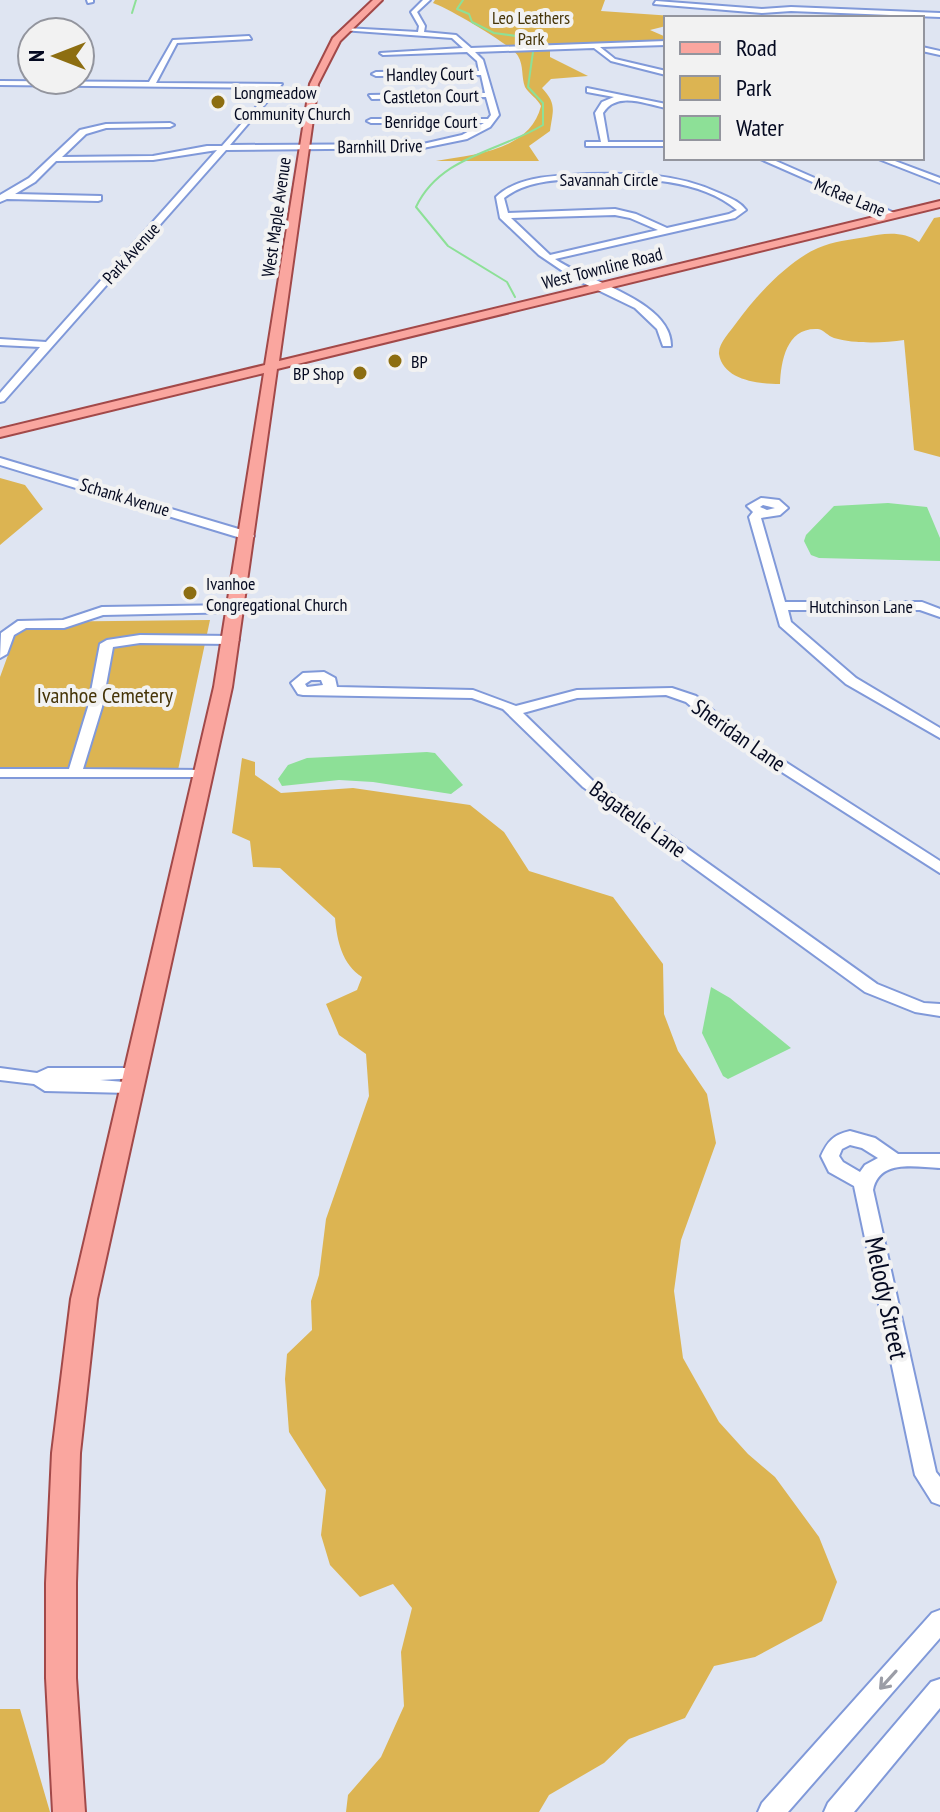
<svg xmlns="http://www.w3.org/2000/svg" width="940" height="1812" viewBox="0 0 940 1812" font-family="'PT Sans Narrow',sans-serif">
<style>
.green{fill:#dcb452}
.water{fill:#8de097}
.lines{fill:none;stroke-linecap:round;stroke-linejoin:round}
.stream{stroke:#8de097;stroke-width:2}
.minor-casing{stroke:#8099d9;stroke-width:4}
.major-casing{stroke:#a24949;stroke-width:4}
.minor{fill:#fff;fill-rule:evenodd}
.major{fill:#faa69f;fill-rule:evenodd}
.oneway{stroke:#9b9da6}
.poi-dot{fill:#8d6e11;stroke:#f2f2f2;stroke-width:3}
.labels{text-anchor:middle;dominant-baseline:central;stroke-width:8;stroke-linejoin:round;paint-order:stroke}
.far-park-label{font-size:18px;fill:#463508;stroke:#f2f2f2}
.far-street-label{font-size:18px;fill:#040920;stroke:#f2f2f2}
.far-poi-label{font-size:18px;fill:#040920;stroke:#f2f2f2;text-anchor:start}
.park-label{font-size:22px;fill:#463508;stroke:#f2f2f2}
.street-label{font-size:22px;fill:#040920;stroke:#f2f2f2}
.near-street-label{font-size:26px;fill:#040920;stroke:#f2f2f2}
</style>
<rect width="100%" height="100%" fill="#dfe5f2"/>
<path class="green" d="M435 0H605L601 11 687 17 666 18V26L650 30 666 37V41L550 47V57L588 76 551 79 542 88C557 104 553 110 550 131L529 146 539 161H436C474 154 530 151 541 106 537 98 529 94 525 87 521 77 524 66 518 56 512 45 446 7 433 3Z
M940 217V457L914 450 904 340C884 343 854 344 834 338 828 336 824 330 818 329 787 327 781 360 780 384 758 384 723 380 719 354 718 343 731 331 737 322 756 296 788 261 818 248 834 241 849 240 866 237 884 233 904 231 919 242L934 218Z
M0 478 25 485 43 509 0 545Z
M210 620 178 770 0 767V677L20 622Z
M242 758 255 762V775L281 793 353 788 470 805 504 832 529 871 613 897 663 964 664 1014 678 1051 707 1094 716 1143 681 1240 674 1291 683 1358 719 1422 748 1454 775 1477 819 1537 837 1582 822 1621 755 1657 714 1666 685 1718 629 1739 604 1763 549 1795 539 1812H346L348 1795 381 1757 404 1706 401 1652 412 1608 393 1584 360 1597 330 1565 321 1535 326 1490 289 1432 285 1379 287 1354 312 1330 311 1301 319 1275 326 1219 369 1096 366 1054 339 1035 326 1004 357 990 362 977C342 964 337 941 335 918L280 868 253 867 250 841 232 833Z
M0 1709H20L50 1812H0Z"/>
<path class="water" d="M888 503 927 507 940 538V561L819 558 811 555 804 541 806 535 834 506Z
M427 752 435 753 463 785 451 794 373 782 339 780 282 786 278 779 288 765 307 758Z
M711 987 730 998 791 1048 728 1079 723 1076 702 1033Z"/>
<g class="lines">
<path class="stream" d="M463 0 457 9 469 14 472 22 494 33 524 37 528 46
M132 13 136 0
M515 297 507 282 448 246 416 207C440 156 498 152 543 125V103L528 87 533 52"/>
<defs>
<path id="minor" d="M87 0H93V2L88 3Z
M423 0H430L417 12 425 26 424 32 456 35 471 48 666 41V45L600 47 615 59 666 71V75L611 61 594 48 475 52 483 60 499 115 490 127 467 139 423 148 226 150 4 401 0 402V393L40 347 0 345V339L46 342 217 150 153 160 56 161 35 182 15 194 101 196V200L98 201 7 199 0 202V195L29 178 80 130 106 124 170 123 174 125 170 127 106 128 86 134 62 157 153 156 207 146H222L273 88 0 85V81L149 82 173 40 249 36 251 39 177 43 156 83 282 84 230 145 423 144 462 135 484 123H371L367 121 371 119H488L491 115 486 97 372 99 369 95 485 93 481 75 376 76 372 74 376 72 479 71 477 61 467 52 383 55 380 53 463 48 452 38 342 30 345 28 418 32 419 26 411 12Z
M656 1 762 9 791 7 940 13V17L791 11 762 13 654 4Z
M922 47 940 51V55L922 51Z
M587 88 666 104V108C645 104 617 91 603 113L608 142H666V146H586V142H601L595 113 602 102 614 97 587 92Z
M758 158H769L899 215 892 217Z
M876 158H887L940 178V183Z
M587 174C633 173 677 173 719 193 730 198 739 201 746 210L735 218 555 259C586 281 672 301 671 346H663L657 329 635 308 573 278 539 255 500 218 496 197C519 175 557 176 587 174ZM587 178C634 178 699 177 737 210L729 214 667 228 636 214 615 209 508 213 504 198C527 180 559 180 587 178ZM615 215 630 218 658 230 550 255 511 218Z
M0 458 252 533 254 536 252 539H244L0 465Z
M761 498 779 500 788 508 780 515 761 518 785 602H922L940 609V617L920 610H788L791 622 856 678 940 728V738L846 684 780 626 749 517 753 512 747 506ZM763 505 775 508 767 510 760 507Z
M236 605 241 606V612L103 615 64 628H26L14 635 7 654 0 658 1 633 18 621 63 620 102 607Z
M140 635 232 636 239 640 232 644 140 643 113 647 102 707 83 769 203 770 210 774 208 777H0V769H69L88 707 100 644 107 640Z
M324 672 335 678 337 687 473 690 516 706 577 690 672 688 696 696 737 731 940 861V873L727 737 686 702 666 695 577 698 523 713 593 781 877 984 924 1003 940 1004V1016L915 1012 865 992 583 787 503 709 472 698 303 695 298 694 291 683 303 673ZM311 680H321L323 685 307 687 305 684Z
M0 1068 37 1073 48 1068H133L139 1070 142 1074 139 1078 100 1080 136 1083 139 1087 136 1091 130 1093 45 1091 34 1084 0 1080Z
M850 1131 875 1138 898 1154H940V1168C915 1167 879 1159 873 1190L936 1472 940 1477V1505L932 1502 915 1475 854 1186 829 1172 821 1156C828 1141 833 1135 850 1131ZM850 1145 862 1148 878 1158 865 1165 860 1172 843 1162 839 1156 842 1149Z
M940 1610V1638L788 1812H758L762 1803 932 1613Z
M940 1679V1708L854 1812H824L828 1803 931 1682Z"/>
<path id="major" d="M373 0H382L340 41 318 84 279 361 940 201V207L277 369 232 687 97 1299 80 1453 76 1583V1678L85 1812H53L46 1678V1583L52 1453 71 1299 214 687 264 373 0 437V429L265 365 310 84 333 38Z"/>
</defs>
<use href="#minor" class="minor-casing"/>
<use href="#major" class="major-casing"/>
<use href="#minor" class="minor"/>
<use href="#major" class="major"/>
</g>
<defs><path id="oneway-shaft" d="M-6 0H5M1.5-3L5.5 0L1.5 3" fill="none" stroke-width="1.6" stroke-linecap="round" stroke-linejoin="round" transform="scale(2)"/></defs>
<use class="oneway" href="#oneway-shaft" transform="translate(888 1680) rotate(132)"/>
<g class="poi-dot">
<circle cx="218" cy="102" r="8"/>
<circle cx="395" cy="361" r="8"/>
<circle cx="360" cy="373" r="8"/>
<circle cx="190" cy="593" r="8"/>
</g>
<g class="labels">
<g class="far-park-label">
<text x="531" y="17">Leo Leathers<tspan x="531" dy="21">Park</tspan></text>
</g>
<g class="far-street-label">
<text transform="translate(430 74) rotate(-1)">Handley Court</text>
<text transform="translate(431 96) rotate(-1)">Castleton Court</text>
<text x="431" y="121">Benridge Court</text>
<text transform="translate(380 146) rotate(-1)">Barnhill Drive</text>
<text x="609" y="179">Savannah Circle</text>
<text transform="translate(850 197) rotate(22)">McRae Lane</text>
<text transform="translate(276 217) rotate(-82)">West Maple Avenue</text>
<text transform="translate(131 253) rotate(-48)">Park Avenue</text>
<text transform="translate(602 268) rotate(-14)">West Townline Road</text>
<text transform="translate(125 497) rotate(17)">Schank Avenue</text>
<text x="861" y="606">Hutchinson Lane</text>
</g>
<g class="far-poi-label">
<text x="234" y="92">Longmeadow<tspan x="234" dy="21">Community Church</tspan></text>
<text x="411" y="361">BP</text>
<text x="344" y="373" text-anchor="end">BP Shop</text>
<text x="206" y="583">Ivanhoe<tspan x="206" dy="21">Congregational Church</tspan></text>
</g>
<g class="park-label">
<text x="105" y="695">Ivanhoe Cemetery</text>
</g>
<g class="street-label">
<text transform="translate(739 735) rotate(35)">Sheridan Lane</text>
<text transform="translate(638 819) rotate(36)">Bagatelle Lane</text>
</g>
<g class="near-street-label">
<text transform="translate(887 1298) rotate(78)">Melody Street</text>
</g>
</g>
<rect x="664" y="16" width="260" height="144" fill="#f2f2f2" stroke="#93959e" stroke-width="2"/>
<rect x="680" y="42" width="40" height="12" fill="#faa69f" stroke="#93959e" stroke-width="2"/>
<text x="736" y="56" font-size="24" fill="#040920">Road</text>
<rect x="680" y="76" width="40" height="24" fill="#dcb452" stroke="#93959e" stroke-width="2"/>
<text x="736" y="96" font-size="24" fill="#040920">Park</text>
<rect x="680" y="116" width="40" height="24" fill="#8de097" stroke="#93959e" stroke-width="2"/>
<text x="736" y="136" font-size="24" fill="#040920">Water</text>
<g transform="translate(56 56) rotate(270)"><circle r="38" fill="#f2f2f2" stroke="#93959e" stroke-width="2"/>
<path d="M0-6L14 30L0 20L-14 30Z" fill="#8d6e11"/>
<text y="-12" font-size="22" font-weight="bold" text-anchor="middle" fill="#040920">N</text>
</g>
</svg>
